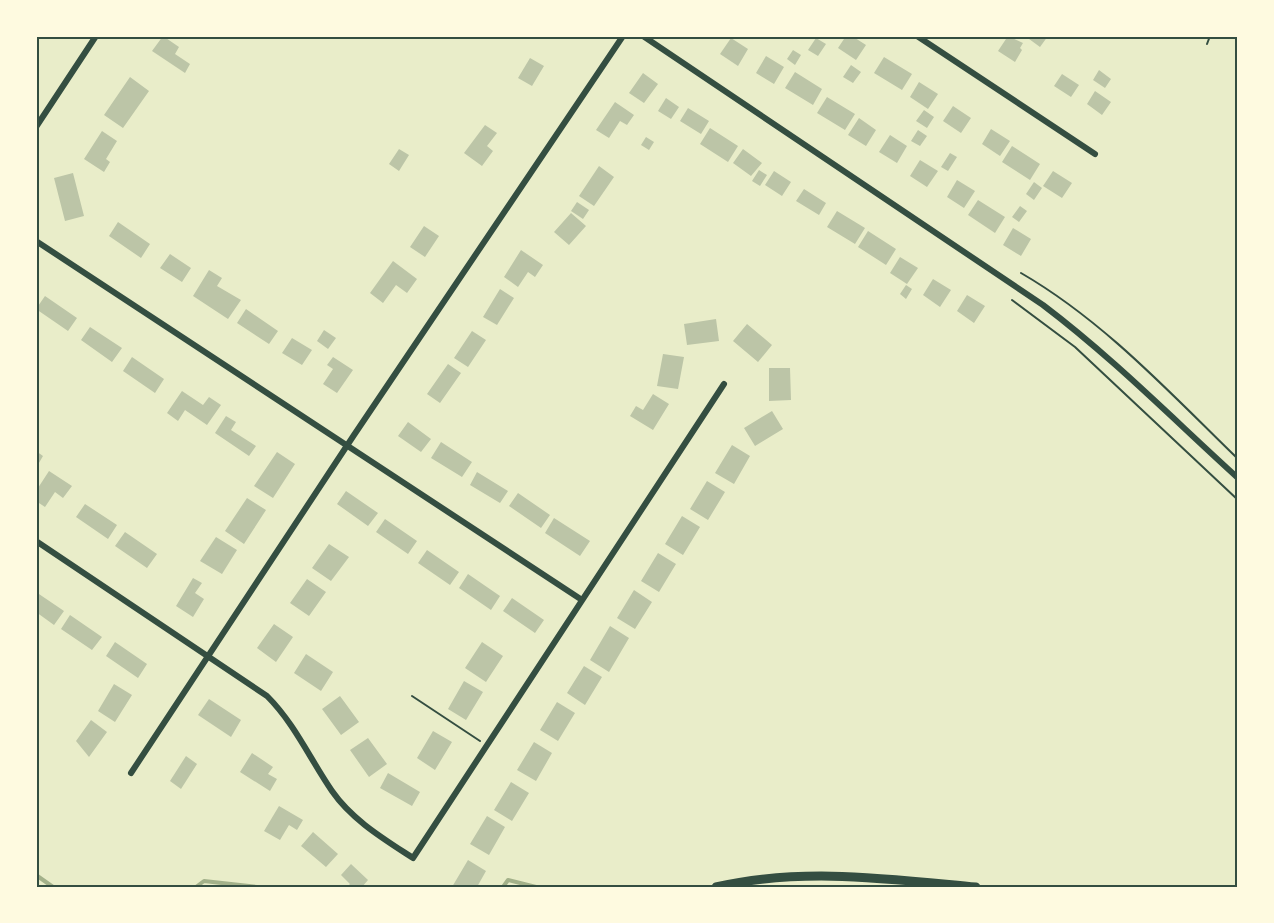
<svg xmlns="http://www.w3.org/2000/svg" width="1274" height="923" viewBox="0 0 1274 923" font-family="Arial,sans-serif">
<style>
.lines{fill:none;stroke-linecap:round;stroke-linejoin:round}
.stream{stroke:#a3b18a;stroke-width:4}
.building{fill:#bcc5a7}
.path{stroke:#344e41;stroke-width:2}
.minor{stroke:#344e41;stroke-width:6}
.tertiary{stroke:#344e41;stroke-width:9}
.neatline{fill:none;stroke:#344e41;stroke-width:2}
</style>
<rect width="100%" height="100%" fill="#e9edc9"/>
<g class="lines">
<path class="stream" d="M36 875 53 887
M196 887 204 881 257 887
M503 887 508 880 536 887"/>
</g>
<path class="building" d="M163 36 179 47 175 54 190 64 185 73 152 51Z
M846 36H852L866 45 856 60 838 48Z
M1008 36 1023 43 1020 48 1022 50 1015 62 998 51Z
M1025 36H1048L1040 47Z
M731 38 748 49 738 66 720 54Z
M816 38 826 44 818 56 808 50Z
M793 50 801 55 795 65 787 59Z
M766 56 784 67 774 84 756 73Z
M884 57 912 74 902 90 874 73Z
M530 58 544 66 532 86 518 78Z
M851 65 861 72 853 83 843 77Z
M1099 70 1111 79 1105 88 1093 80Z
M795 72 822 89 813 105 785 88Z
M643 73 658 84 644 103 629 93Z
M1062 74 1079 85 1071 97 1054 86Z
M130 77 149 91 123 128 104 115Z
M919 82 938 94 928 109 910 97Z
M1095 91 1111 102 1102 115 1087 104Z
M827 97 855 114 845 130 817 113Z
M666 98 679 107 671 119 658 111Z
M615 102 634 115 627 125 620 121 609 138 596 130Z
M953 106 971 118 961 133 943 121Z
M688 108 709 121 701 134 680 121Z
M924 110 934 117 927 128 916 121Z
M859 118 876 130 866 146 848 135Z
M485 125 497 133 487 146 493 151 482 166 464 153Z
M710 128 738 146 728 162 700 144Z
M991 129 1010 141 1000 156 982 144Z
M918 130 927 136 920 146 911 141Z
M102 131 117 141 106 159 110 162 104 172 84 159Z
M890 135 907 146 897 163 879 152Z
M646 137 654 142 649 150 641 145Z
M1012 146 1040 164 1030 180 1002 162Z
M399 149 409 155 399 171 389 164Z
M743 149 762 163 751 176 733 163Z
M950 153 957 157 948 171 941 167Z
M920 160 938 171 927 187 910 176Z
M599 166 614 177 594 206 579 196Z
M759 170 767 175 760 186 752 181Z
M774 171 791 182 782 196 765 185Z
M1053 171 1072 183 1062 198 1043 186Z
M73 173 84 216 65 221 54 178Z
M957 180 975 191 964 208 947 197Z
M1034 182 1042 188 1034 200 1026 194Z
M804 189 826 203 819 215 796 201Z
M978 200 1005 217 995 233 968 215Z
M577 202 589 210 583 219 571 211Z
M1020 206 1027 211 1019 222 1012 217Z
M837 211 865 228 855 244 827 227Z
M571 213 586 226 569 245 554 232Z
M118 222 150 244 141 258 109 236Z
M424 226 439 236 425 257 410 247Z
M1013 228 1031 239 1021 256 1003 245Z
M868 231 896 249 886 265 858 247Z
M521 250 543 265 535 277 528 272 518 287 504 277Z
M170 254 191 268 182 282 160 268Z
M900 257 918 268 907 284 890 273Z
M393 261 417 279 407 293 396 285 383 303 370 293Z
M209 270 222 278 217 286 241 300 228 319 193 296Z
M933 279 951 290 940 307 923 295Z
M906 285 912 289 906 299 900 294Z
M500 289 514 298 497 325 483 317Z
M967 295 985 306 974 323 957 311Z
M45 296 77 318 68 331 36 309Z
M246 309 278 331 269 344 237 323Z
M716 319 719 341 687 345 684 324Z
M747 324 772 345 758 362 733 341Z
M90 327 122 348 112 362 81 340Z
M324 330 336 338 328 349 317 341Z
M472 331 486 340 468 367 454 358Z
M292 338 312 350 302 365 282 353Z
M663 354 684 357 678 389 657 386Z
M132 357 164 379 155 393 123 371Z
M333 357 353 370 337 393 323 384 333 369 327 365Z
M448 364 461 373 440 403 427 394Z
M769 368H790L791 400 769 401Z
M182 391 203 405 209 397 221 405 207 425 185 410 178 421 167 413Z
M653 394 669 404 653 430 630 416 636 406 643 410Z
M772 411 783 429 755 446 744 428Z
M226 416 236 422 231 430 256 446 249 456 215 433Z
M408 422 431 439 421 452 398 436Z
M441 442 472 462 462 477 431 458Z
M732 445 750 456 734 484 715 473Z
M36 451 43 456 36 468Z
M277 452 295 464 273 498 254 486Z
M49 471 72 486 63 498 55 492 45 507 36 501V491Z
M477 472 508 491 500 503 470 485Z
M707 481 725 492 708 520 690 509Z
M346 491 378 513 368 526 337 504Z
M518 493 550 515 541 528 509 506Z
M247 498 266 510 244 544 225 531Z
M85 504 117 525 108 539 76 517Z
M682 516 700 527 683 555 665 544Z
M554 518 590 541 580 556 545 533Z
M385 519 417 541 408 554 376 532Z
M125 532 157 554 147 568 115 546Z
M216 537 237 550 222 574 200 561Z
M329 544 349 557 331 581 312 568Z
M427 550 459 572 450 585 418 563Z
M658 553 676 564 659 592 641 581Z
M468 574 500 596 491 610 459 588Z
M193 578 202 583 195 593 204 599 193 617 176 606Z
M307 579 326 592 309 616 290 603Z
M634 590 652 602 635 629 617 618Z
M36 592 64 611 54 625 36 612Z
M512 598 544 620 535 633 503 611Z
M70 615 102 637 92 650 61 629Z
M274 624 293 637 276 662 257 648Z
M610 626 629 638 609 672 590 660Z
M115 642 147 664 138 678 106 656Z
M482 642 503 656 486 682 465 668Z
M306 654 333 672 321 691 294 673Z
M584 666 602 677 585 705 567 693Z
M464 681 483 692 466 720 448 709Z
M114 684 132 695 115 722 98 711Z
M340 696 359 722 341 735 322 709Z
M209 699 241 720 231 737 198 715Z
M557 702 575 713 558 741 540 730Z
M91 720 107 732 89 757 76 741Z
M433 731 452 742 435 770 417 758Z
M368 738 387 764 369 777 350 750Z
M534 742 552 753 536 781 517 770Z
M252 753 273 767 268 774 277 779 270 791 240 772Z
M186 756 197 764 181 789 170 781Z
M388 773 420 792 412 806 380 788Z
M511 782 529 793 512 821 494 810Z
M279 806 303 820 297 830 289 825 280 840 264 831Z
M487 816 505 827 489 855 470 844Z
M313 832 338 854 326 867 301 846Z
M468 860 486 871 477 887H452Z
M351 864 368 880 362 887H347L350 884 341 875Z"/>
<g class="lines">
<path class="path" d="M1207 44 1210 36
M1021 273C1104 321 1170 393 1238 459
M1012 300 1075 347 1238 500
M412 696 480 741"/>
<path class="minor" d="M643 36 1043 305C1113 358 1173 419 1238 478
M917 36 1095 154
M36 127 96 36
M36 241 582 600
M36 541 267 696C295 724 310 759 332 791 352 820 384 839 413 858L724 384
M131 773 354 435 623 36"/>
<path class="tertiary" d="M716 887C801 867 890 879 976 887"/>
</g>
<rect width="1274" height="923" fill="none" stroke="#fefae0" stroke-width="75"/>
<rect x="38" y="38" width="1198" height="848" class="neatline"/>
</svg>
